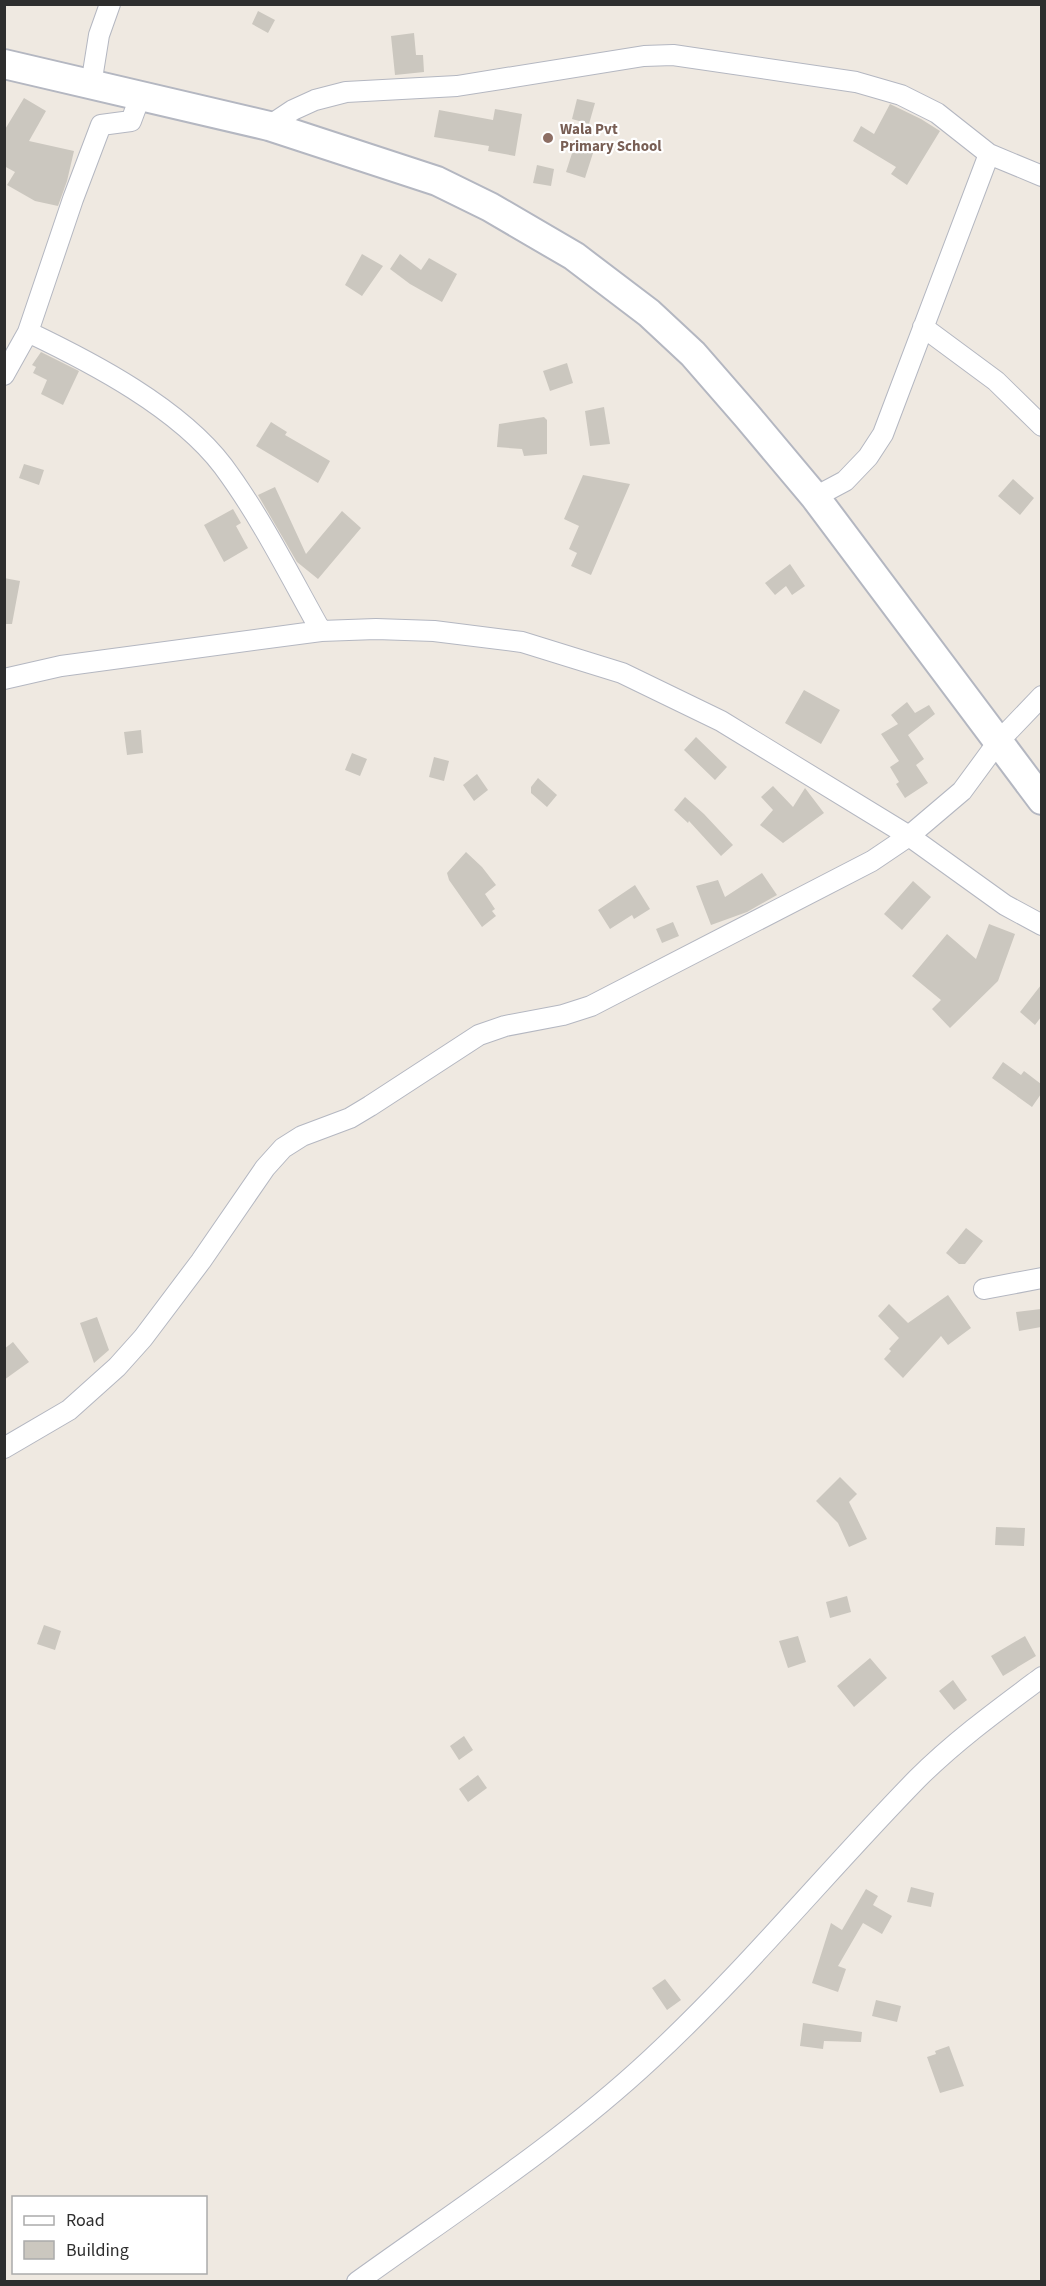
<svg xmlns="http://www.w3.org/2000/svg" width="1046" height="2286" viewBox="0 0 1046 2286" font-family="'Source Sans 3',sans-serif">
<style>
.building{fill:#cbc7bf}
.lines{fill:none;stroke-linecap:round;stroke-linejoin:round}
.minor-casing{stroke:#b4b7c1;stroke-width:22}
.secondary-casing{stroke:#b4b7c1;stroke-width:32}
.minor{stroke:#fff;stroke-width:20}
.secondary{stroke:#fff;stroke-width:28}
.education-dot{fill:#8d6e63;stroke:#fff;stroke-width:2}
.labels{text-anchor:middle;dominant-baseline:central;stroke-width:4.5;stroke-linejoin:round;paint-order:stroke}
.education-label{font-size:15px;font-weight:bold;fill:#785e54;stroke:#fff;text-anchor:start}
</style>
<rect width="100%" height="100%" fill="#efe9e1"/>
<path class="building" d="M258 11 275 20 268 33 252 24Z
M414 33 416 55H423L424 72 395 75 391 36Z
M24 98 46 111 29 141 74 151 67 181 58 206 35 201 7 185 15 172 4 166V131Z
M577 99 595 103 589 124 572 119Z
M890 104 921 119 940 131 907 185 891 174 896 167 853 141 861 126 874 134Z
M495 109 522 114 515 156 488 151 489 146 434 137 439 110 493 120Z
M574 147 593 153 585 178 566 172Z
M537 165 554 169 551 186 533 183Z
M362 254 383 266 362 296 345 285Z
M400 254 421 270 429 258 457 274 442 302 410 284 390 269Z
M41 352 79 371 63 405 41 394 47 380 33 373 36 367 32 365Z
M567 363 573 383 550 391 543 371Z
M604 407 610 444 590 446 585 411Z
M544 417 547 420V454L524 456 522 449 497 447 499 424Z
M271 422 287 432 285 435 330 461 318 483 256 446Z
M24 464 44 470 39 485 19 478Z
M583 475 630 484 591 575 571 566 577 553 569 549 579 526 564 519Z
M1013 479 1034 498 1020 515 998 496Z
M275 487 306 554 342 511 361 528 318 579 297 562 258 495Z
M233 509 241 523 236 526 248 548 224 562 204 525Z
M790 564 805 586 792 595 786 586 775 595 765 583Z
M4 578 20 581 12 624H4Z
M804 690 840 710 821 744 785 723Z
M907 702 915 713 929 705 935 714 908 735 924 759 916 765 928 783 905 798 896 784 899 782 890 767 899 761 881 734 898 724 891 715Z
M141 730 143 753 127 755 124 732Z
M696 737 727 767 715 780 684 750Z
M352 753 367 759 360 776 345 770Z
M434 757 449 761 444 781 429 777Z
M477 774 488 790 474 801 463 785Z
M538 778 557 795 547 807 531 793V787Z
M773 786 793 807 805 788 824 813 783 843 760 825 773 810 761 797Z
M685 797 704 814 733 845 721 856 689 821 688 823 674 810Z
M466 852 482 867 496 885 485 894 495 909 492 911 496 916 482 927 449 880 447 873Z
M762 873 777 895 747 912 711 925 696 886 718 880 725 897Z
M913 881 931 897 902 930 884 914Z
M635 885 650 909 634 919 632 915 610 929 598 910Z
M673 922 679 936 662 943 656 929Z
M989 924 1015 934 998 981 950 1028 932 1009 941 1000 912 976 947 934 976 959Z
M1041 985V1017L1035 1025 1020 1012Z
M1003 1062 1021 1075 1024 1071 1041 1084V1094L1032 1107 992 1078Z
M966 1228 983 1241 965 1264H959L946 1253Z
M948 1295 971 1328 948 1345 941 1336 903 1378 884 1359 891 1351 889 1349 899 1338 878 1316 889 1304 908 1323Z
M1041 1309V1327L1019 1331 1016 1312Z
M97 1317 109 1350 94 1363 80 1323Z
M13 1342 29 1362 4 1380V1349Z
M840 1477 857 1494 849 1502 867 1539 849 1547 838 1523 816 1501Z
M996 1527 1025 1528 1024 1546 995 1545Z
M847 1596 851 1612 830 1618 826 1602Z
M44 1625 61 1631 55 1650 37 1644Z
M798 1636 806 1662 788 1668 779 1641Z
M1025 1636 1036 1656 1003 1676 991 1656Z
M870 1658 887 1678 854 1707 837 1686Z
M953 1680 967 1700 954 1710 939 1691Z
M464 1736 473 1750 459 1760 450 1746Z
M478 1775 487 1788 468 1802 459 1789Z
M911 1887 934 1893 931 1907 907 1902Z
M866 1889 878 1896 873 1905 892 1916 882 1934 863 1923 838 1966 846 1969 838 1992 812 1983 831 1923 842 1930Z
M665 1979 681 2000 667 2010 652 1988Z
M876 2000 901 2006 897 2022 872 2016Z
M803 2023 862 2032 861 2042 824 2041 823 2049 800 2046Z
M949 2046 964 2086 940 2093 927 2057 936 2054 935 2051Z"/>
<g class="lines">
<defs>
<path id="minor" d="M91 85 99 35 110 4
M269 126 293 110 315 100 346 92 457 86 644 56 673 55 856 82 901 95 937 113 989 154 1042 176
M923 327 996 381 1042 426
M28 332C93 363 179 408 223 466 261 517 290 576 321 631
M4 375 28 332 73 199 101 125 131 121 140 97
M815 497 845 481 868 457 883 434 989 154
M4 679 61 666 321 631 376 629 434 631 522 642 622 673 721 721 909 836 962 791 998 742 1042 696
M984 1289 1042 1278
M4 1448 69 1410 117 1367 143 1338 201 1261 265 1168 283 1148 302 1136 350 1118 370 1106 479 1035 505 1026 563 1015 591 1006 872 861 909 836 1005 905 1042 925
M357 2282C457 2210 561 2143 651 2059 745 1972 827 1871 917 1779 955 1741 999 1709 1042 1677"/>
<path id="secondary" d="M4 64 269 126 437 181 490 207 574 256 649 313 693 354 747 416 815 497 1042 800"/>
</defs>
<use href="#minor" class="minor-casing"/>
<use href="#secondary" class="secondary-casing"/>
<use href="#minor" class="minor"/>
<use href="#secondary" class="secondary"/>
</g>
<circle class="education-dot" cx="548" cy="138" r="6"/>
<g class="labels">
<g class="education-label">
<text x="560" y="129">Wala Pvt<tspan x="560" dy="17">Primary School</tspan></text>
</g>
</g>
<rect width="1046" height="2286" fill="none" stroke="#2e2e2e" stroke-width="12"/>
<rect x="12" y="2196" width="195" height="78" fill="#ffffff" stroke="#ababab" stroke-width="1.5"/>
<rect x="24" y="2216" width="30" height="9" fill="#ffffff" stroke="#ababab" stroke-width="1.5"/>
<text x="66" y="2226" font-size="18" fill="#2e2e2e">Road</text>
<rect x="24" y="2241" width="30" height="18" fill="#cbc7bf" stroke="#ababab" stroke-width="1.5"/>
<text x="66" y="2256" font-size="18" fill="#2e2e2e">Building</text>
</svg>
